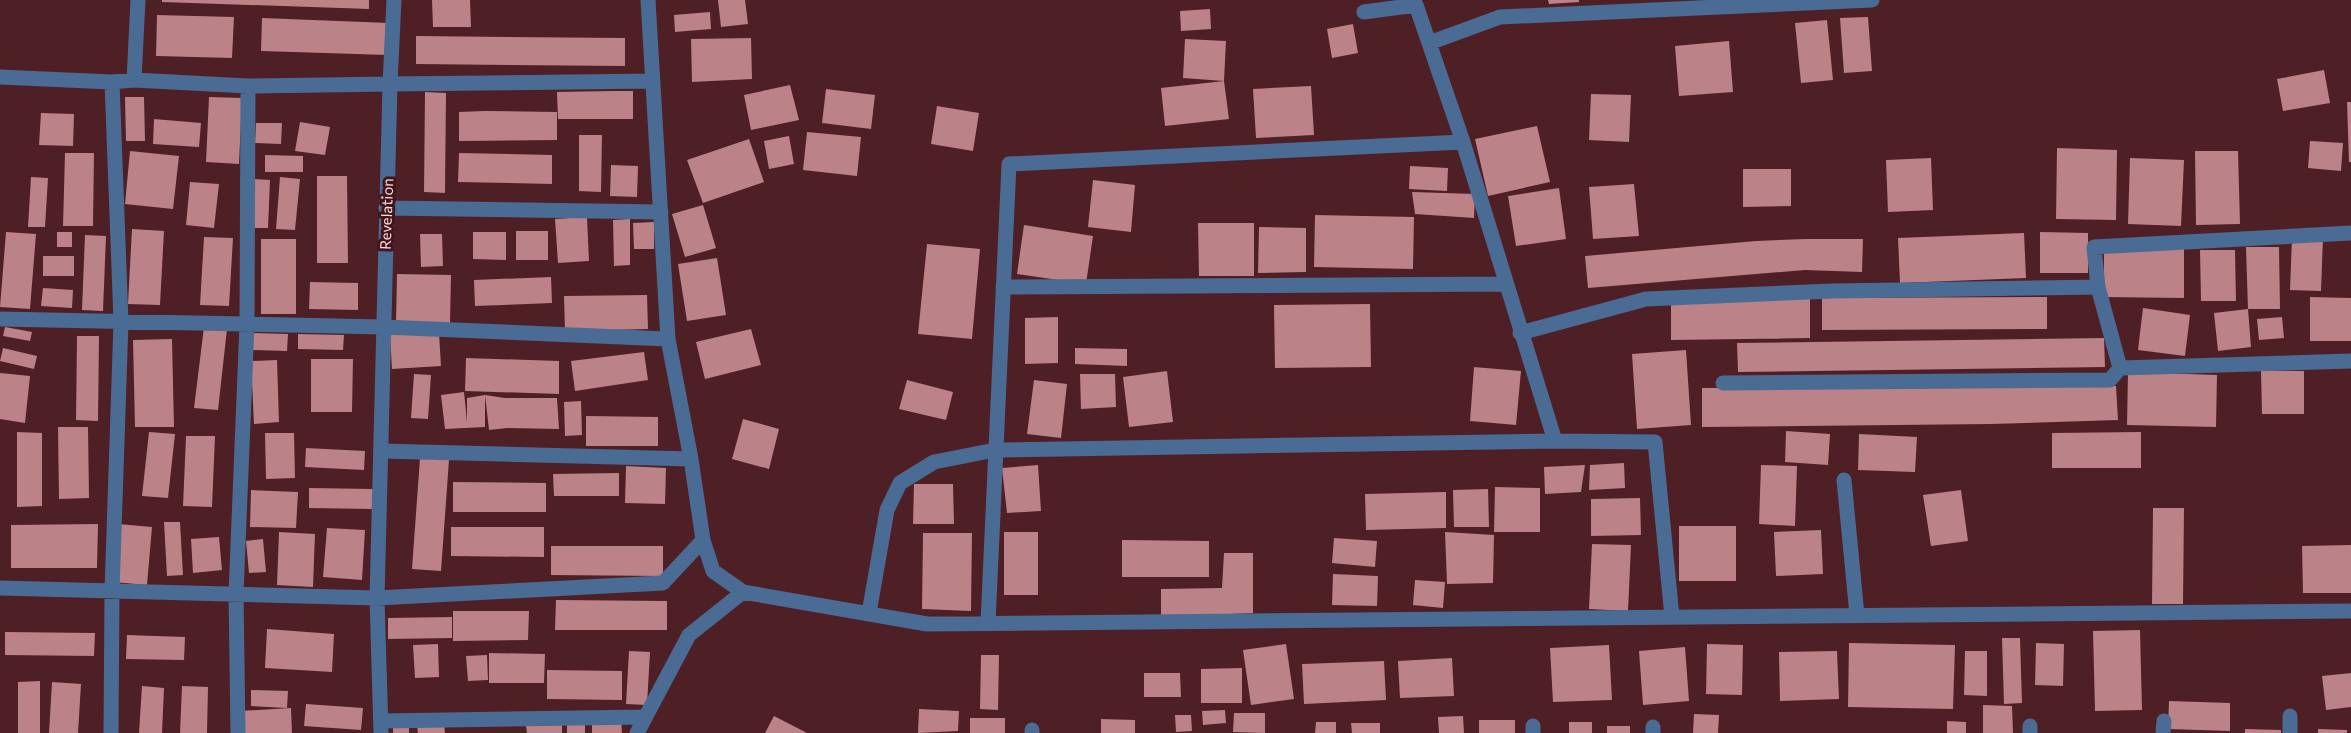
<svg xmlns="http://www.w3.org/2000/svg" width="2351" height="733" viewBox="0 0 2351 733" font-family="Commissioner,sans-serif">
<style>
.building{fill:#bb8287}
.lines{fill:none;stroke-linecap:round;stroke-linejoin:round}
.minor{stroke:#4a6b94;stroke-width:15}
.labels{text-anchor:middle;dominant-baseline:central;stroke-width:6;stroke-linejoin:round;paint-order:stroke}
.street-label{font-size:15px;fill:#fbdbdd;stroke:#42151c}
</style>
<rect width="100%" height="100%" fill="#4e1f25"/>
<path class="building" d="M162 0H369V9L162 2Z
M432 0H470L471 27H433Z
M718 0H745L748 24 721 27Z
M1548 0H1579V2L1549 4Z
M1210 9 1211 29 1181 31 1180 11Z
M710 12 711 29 675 32 674 15Z
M157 15 234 17 232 58 156 56Z
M1868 17 1872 71 1844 73 1840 18Z
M262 18 389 23 388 55 261 51Z
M1827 20 1833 80 1801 83 1795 23Z
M1353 24 1358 53 1332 58 1327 29Z
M416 36 625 38V66L416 64Z
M751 38 752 79 692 82 691 39Z
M1185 39 1226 41 1224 81 1229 119 1165 126 1161 88 1224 81 1183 78Z
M1729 41 1733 92 1679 96 1675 46Z
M2324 70 2330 103 2283 111 2277 79Z
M790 85 799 120 751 130 744 95Z
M1311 86 1314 135 1256 138 1253 89Z
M826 89 875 95 871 129 822 123Z
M614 91H633V119H558L557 92Z
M425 92 446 93 445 193 424 192Z
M1591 94 1631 95 1629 142 1589 140Z
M125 97H144L145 141H126Z
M209 97 242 98 239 164 206 162Z
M2347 102H2351V162H2349Z
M937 106 979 113 973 151 931 144Z
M484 111 557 112V140L459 141V112Z
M41 113 74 114 73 146 39 145Z
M154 119 201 123 199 147 153 144Z
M300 122 330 127 325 155 295 151Z
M256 123H282L281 144 255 143Z
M1537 126 1550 182 1488 196 1475 139Z
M807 132 861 137 857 176 803 170Z
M579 135H602L601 192 579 191Z
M789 136 794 164 769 169 764 141Z
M749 139 764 182 703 203 687 160Z
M2310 141 2343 143 2341 171 2308 168Z
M2057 148 2117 150 2116 220 2056 219Z
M130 151 179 156 173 209 125 204Z
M2195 151H2238L2240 224 2196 225Z
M65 153H94L93 226H63Z
M459 153 552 155V184L458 182Z
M265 155 303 156V172H265Z
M1931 158 1933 210 1888 212 1886 160Z
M2130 158 2184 160 2181 226 2128 224Z
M611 165 638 166 637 197 610 196Z
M1410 166 1448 168 1447 191 1409 189Z
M1743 169H1791V206L1743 207Z
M317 176H347L348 263H317Z
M31 177 48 178 45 227H28Z
M280 177 300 179 295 230 276 229Z
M254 179 270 180 268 228H252Z
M1093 180 1135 185 1131 232 1088 227Z
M190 182 219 184 214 228 186 225Z
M1634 184 1639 236 1593 239 1589 187Z
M1559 188 1566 239 1516 246 1508 196Z
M1412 192 1475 194 1474 218 1415 214Z
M703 205 716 248 685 257 672 214Z
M1315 215 1414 217 1413 269 1314 267Z
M587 217 589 261 558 263 555 219Z
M630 219V265L614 266 613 220Z
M654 222V249H634L633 223Z
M1198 223H1254V276H1199Z
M1024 225 1093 236 1086 284 1017 274Z
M1259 227 1306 228V272L1258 273Z
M132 229 164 231 160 305 128 304Z
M516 231H548V260H516Z
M6 232 36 234 30 309 0 307Z
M57 232H72V247H57Z
M473 232H506V260L473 259Z
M2040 232 2088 233V273H2040Z
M2024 233 2026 278 1900 283 1898 238Z
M420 234H442L443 266 421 267Z
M85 235 106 236 103 311 82 310Z
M204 237 233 238 229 306 200 305Z
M2292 237 2323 238 2321 291 2290 290Z
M261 239H296V314H261Z
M1806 239H1863L1862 272 1805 270 1588 288 1585 256 1756 241Z
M927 244 980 249 972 339 918 334Z
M2246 247H2279L2280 309H2248Z
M2104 248H2184V298L2104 297Z
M2200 250H2235L2236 301H2201Z
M43 256H74V276H43Z
M717 258 726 315 687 321 678 264Z
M397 274 451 275 450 323H396Z
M551 277 552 303 475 306 474 280Z
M310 282 358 283V310L309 309Z
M43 288 73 290 72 308 41 306Z
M647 295 648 329 565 331 564 296Z
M2047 297V329L1822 330V298Z
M2310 297 2351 298V341H2310Z
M1810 298V338L1671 340V299Z
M1370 304 1371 367 1275 368 1274 305Z
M2143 308 2190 315 2185 356 2138 350Z
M2248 309 2251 347 2218 351 2214 313Z
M1058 317V363L1025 364V318Z
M2282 317 2284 338 2259 340 2257 319Z
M5 327 32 332 30 341 3 336Z
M204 327 227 329 218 410 194 408Z
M751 329 761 365 705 379 696 342Z
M251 333 288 334 287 351 250 350Z
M439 333 441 366 392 369 390 335Z
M298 334 344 335 343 350 298 349Z
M77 336H99L98 421 76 420Z
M2104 338 2105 367 1738 372 1737 343Z
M172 339 174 427H135L133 340Z
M3 348 37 356 34 369 0 361Z
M1075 348 1127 349V366L1075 364Z
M1686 350 1691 425 1637 429 1632 354Z
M644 352 648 380 575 391 571 361Z
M466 358 559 361V394L465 391Z
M311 359H353L352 412H311Z
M277 360 279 422 254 424 251 361Z
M1474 367 1521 371 1516 425 1470 421Z
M1167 371 1173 422 1129 427 1123 377Z
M2261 371H2304V414H2262Z
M2128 372 2217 375 2216 427 2127 425Z
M0 373 30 376 25 423 0 419Z
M414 374 431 375 428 419 411 418Z
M1080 374H1115L1116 407 1081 409Z
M907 380 953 392 946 420 899 409Z
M1034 380 1067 384 1061 438 1027 434Z
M2116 386 2118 420 1991 424 1702 427V388Z
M464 392 467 422V398L485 395V427L445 429 441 395Z
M485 395 505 398H557L559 429 507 428 489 430Z
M581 401 582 435 565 436 564 402Z
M586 416 658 417V446H586Z
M743 419 779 429 769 469 732 459Z
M58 427H88L89 498 59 499Z
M1786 431 1830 434 1828 465 1785 462Z
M17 432 42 433V506L17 507Z
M149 432 175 434 168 498 142 496Z
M2141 432V468H2052V433Z
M265 433H294L295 478 266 479Z
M1859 434 1917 437 1915 472 1858 470Z
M186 436H215L212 507 183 506Z
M306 448 365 451 364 470 305 467Z
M420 458 449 460 441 571 412 569Z
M1624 463 1625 488 1589 490 1590 465Z
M1038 465 1041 511 1007 513 1002 468Z
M1585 465 1581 492 1545 494 1544 467Z
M1761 465 1797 466 1795 526 1759 524Z
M626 466 666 468 665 504 625 503Z
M619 473V496H554L553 474Z
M453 482 546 483V512H453Z
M914 484H953L954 524H913Z
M1495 487 1540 488V532H1494Z
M309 488 373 489V509L309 508Z
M1488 489 1489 527H1454L1453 490Z
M251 490 298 492 296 528 250 527Z
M1961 490 1968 541 1931 546 1923 495Z
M1446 492V528L1366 530 1365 494Z
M1640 498 1641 535 1591 536V499Z
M2153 508H2184L2183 604H2152Z
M164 522H180L183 575 167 576Z
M98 524 97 568H11V525Z
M118 524 152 527 147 585 113 582Z
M1679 526H1736V581H1679Z
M451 527H544V557L451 556Z
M327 528 365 530 362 580 323 577Z
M1821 530 1823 574 1776 576 1774 532Z
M279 532 315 534 313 587 277 585Z
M1004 532H1038V595H1004Z
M1445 532 1494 535 1493 583 1447 584Z
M923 533H972L971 611 922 609Z
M219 537 222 570 193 573 191 539Z
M1334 538 1377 541 1375 567 1332 563Z
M263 539 266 572 249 573 246 541Z
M1122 540 1209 541V577H1122Z
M1592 544 1631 545 1628 611 1589 609Z
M2351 545V593H2303L2302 546Z
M551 546H663V576L551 575Z
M1224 553H1253V613L1161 617V589L1222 588Z
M1333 574 1378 576 1377 606 1332 605Z
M1415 580 1445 582 1443 608 1413 605Z
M556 600 667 601V630H555Z
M453 611H529L528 640 453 641Z
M452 617V638L388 639V618Z
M267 629 334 634 332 672 265 668Z
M2140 630 2142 710 2095 711 2093 631Z
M5 632 95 633 94 656 5 655Z
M127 635 185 637 184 660 126 659Z
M2002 638H2020L2022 703 2004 704Z
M1849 643 1955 645 1953 709 1848 707Z
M2036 643 2064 644 2063 686 2035 685Z
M438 644 439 677 415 678 413 645Z
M1286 644 1294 699 1251 705 1243 650Z
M1707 644 1743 645 1742 695 1706 694Z
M1609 645 1612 700 1553 702 1550 648Z
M1685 647 1689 701 1643 705 1639 651Z
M629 651 650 652 647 705 626 704Z
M1837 651 1839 699 1780 701 1779 652Z
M1965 651H1987V696L1964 695Z
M489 653 545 654 544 683H489Z
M487 655 488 680 468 681 466 656Z
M981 655H999L998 710 980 709Z
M1452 658 1454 696 1400 698 1398 661Z
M1384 661 1386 700 1304 704 1302 664Z
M1242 668V703H1201V669Z
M547 670 622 671V700L547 699Z
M1144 673H1180L1181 697H1144Z
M2351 673V707L2326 710 2322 676Z
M40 681V733H18V682Z
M52 682 81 684 78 733H49Z
M142 686 164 688 162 733H139Z
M182 686 208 687 207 733H180Z
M251 690 288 691 287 708 251 706Z
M2169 701 2230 703V731L2168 729Z
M306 704 363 708 361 730 304 726Z
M1983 705 2012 706 2013 733H1983Z
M291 708 292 733H242L240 711Z
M919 709 959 711 958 731 918 733Z
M1225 710 1226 723 1203 725 1202 711Z
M1234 713H1265V733L1233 732Z
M1694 714 1719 715 1718 733H1693Z
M1175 715H1191L1192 731 1176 732Z
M774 716 807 733H765Z
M1463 716 1464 733H1439L1438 717Z
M621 718 622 733H592V720Z
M970 718H1005V733H970Z
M1101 719 1135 720V733H1101Z
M1479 720H1515V733H1479Z
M1947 721 1966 722V733H1947Z
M1316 722H1336V733H1315Z
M1569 722H1592V733H1569Z
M444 723 445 733H418L417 726Z
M567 723H585V733H567Z
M1351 723H1380V733H1352Z
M562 725V733H527L526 726Z
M393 726H409V733H393Z
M1607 726H1630V733H1607Z
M2245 729 2281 730V733H2245Z
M2318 729 2347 730V733H2318Z"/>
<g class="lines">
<path class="minor" d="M394 0 390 84 653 81
M648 0 668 339 691 459 703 540 713 571 743 592 927 624 2351 611
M1364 12 1416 5 1463 142
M1429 43 1500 17 1872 0
M0 77 112 82 134 80 248 86 390 84 377 598 381 733
M134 80 138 0
M386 208 661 212
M2351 233 2094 247 2098 287 2120 368 2351 361
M1003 287 1505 284
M0 319 383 327 668 339
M1520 333 1646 299 1833 291 2098 287
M1723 383 2110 380 2120 368
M381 451 691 459
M1844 480 1857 615
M0 588 377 598 663 583 703 540
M869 613 887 510 900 483 934 462 995 450 1555 441
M988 623 1009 164 1463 142 1555 441 1655 442 1672 617
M382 721 644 717
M1533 726V733
M2030 726V733
M1032 730V733
M111 733 112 591 121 322 112 82
M238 733 236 594 247 324 248 86
M637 733 689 635 743 592
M1653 733V727
M2163 733 2164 721
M2290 733V716"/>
</g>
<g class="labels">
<g class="street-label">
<text transform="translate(386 214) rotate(-88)">Revelation</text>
</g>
</g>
</svg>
